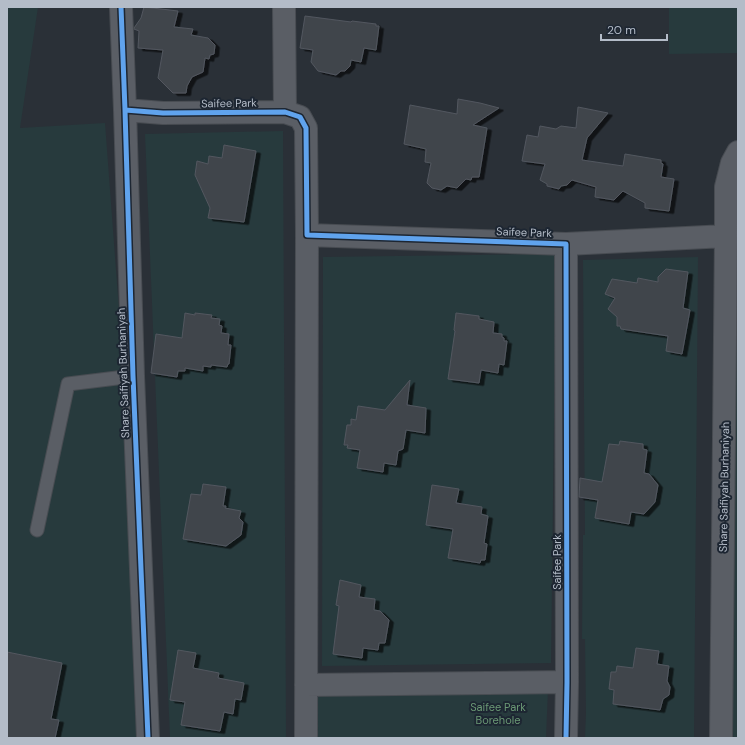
<svg xmlns="http://www.w3.org/2000/svg" width="745" height="745" viewBox="0 0 745 745" font-family="'DM Sans',sans-serif">
<style>
.green{fill:#273a3d}
.building{fill:#41454c;stroke:#52575f;filter:url(#shadow)}
.lines{fill:none;stroke-linecap:round;stroke-linejoin:round}
.service-casing{stroke:#484c52;stroke-width:15}
.minor-casing{stroke:#484c52;stroke-width:24}
.service{stroke:#5a5e65;stroke-width:13}
.minor{stroke:#5a5e65;stroke-width:22}
.cycleway-casing{stroke:#1d2632;stroke-width:8}
.cycleway{stroke:#60a3ed;stroke-width:5}
.labels{text-anchor:middle;dominant-baseline:central;stroke-width:4;stroke-linejoin:round;paint-order:stroke}
.street-label{font-size:11px;fill:#b4bcc8;stroke:#1d2632}
.park-label{font-size:11px;fill:#6b9975;stroke:#1d2632}
</style>
<defs>
<filter id="shadow"><feDropShadow dx="4.5" dy="2.5" stdDeviation="0" flood-color="#0009"/></filter>
</defs>
<rect width="100%" height="100%" fill="#2a3037"/>
<path class="green" d="M7 7H38L20 128 105 123 151 738H7Z
M669 7H738V53L669 54Z
M738 103V738H725Z
M283 131 286 738H170L145 134Z
M556 254 551 663 322 666 323 257Z
M698 257 694 738H585L586 713 585 639H582L583 535H585L583 260Z
M548 689 546 738H311V690Z"/>
<path class="building" d="M144 7 178 11 174 27 193 29 191 35 208 38 215 45 214 54 210 55 209 59 205 58 203 72 192 77 187 86 186 93H173L158 78 163 50 138 48 139 31 134 29V28L141 18Z
M305 16 351 22 352 21 376 24V26H379L376 50 364 48 361 62 351 60 350 66 345 71H341L336 75 318 71 311 62 313 50 300 48Z
M458 99 480 103 499 108 473 125 487 128 479 177H472L471 180 466 179 457 188 447 186 441 190 432 188 427 183 431 163 425 162 426 149 404 144 410 105 457 114Z
M578 107 608 113 587 138 582 160 623 166 625 154 661 160V163L663 164 661 177 674 179 669 211 645 208V203L623 191 614 200 595 197 596 187 572 180 567 185 561 186 559 189 547 186V184L540 180 545 164 522 161 527 135 538 137 540 126 556 129 561 126 576 128Z
M224 145 256 151 244 222 208 218 210 208 195 175 197 161 208 164 209 156 222 158Z
M666 269 688 272 683 308 690 310 682 354 666 351 668 336 621 329 620 326H617V317L608 309 615 298 605 294 612 279 637 283 638 278 658 282V277Z
M185 313 195 315V313L212 315 211 318 220 319 219 325 222 326 221 333 229 334 228 345H231L229 364H228L227 367 211 365V367L203 366V371L185 368V371H178L177 377 151 373 156 334 182 338Z
M456 313 479 316V319L494 322 493 333 502 334V337L504 338V341H507L504 365 499 364 498 373 481 370 479 383 448 379 455 331 454 330Z
M410 380 407 405 426 408 425 433 406 430 403 449 398 451 396 465 384 463 383 472 357 468 360 450 347 448 348 445H344L347 425H351V419L356 420 358 406 385 410Z
M620 441 643 444V449L647 450 644 473 649 474 658 485 655 502 644 514 631 512 629 524 595 518 598 500 579 497 580 478 602 482 609 444 619 445Z
M203 484 226 487 223 506H226L225 508 241 511 239 518 243 522 241 535 226 546 183 539 191 494 201 495Z
M432 485 459 489 456 503 482 507 481 514 488 516 484 543 487 544 485 560H481L480 563 448 558 453 529 426 525Z
M340 580 361 585 359 597 375 599 374 610 380 611 389 620 385 643H379L378 650 363 648 362 658 333 654 339 606 336 605Z
M636 648 659 651 657 664 669 666 667 681 670 687 669 695 663 699 660 710 613 704 614 690 609 689 611 672H616L617 666 633 668Z
M178 650 196 653 193 668 219 673 218 678 244 683 241 700 235 699 233 714 224 712 220 731 181 725 185 702 170 700Z
M7 652 62 663 51 719 59 720 55 738H7Z"/>
<g class="lines">
<defs>
<path id="service" d="M37 530 68 384 133 376"/>
<path id="minor" d="M121 7 125 110 133 376 148 738
M284 7 285 112
M125 110 163 113 285 112 300 117 306 128 307 235 566 244 567 682 566 738
M566 244 726 236
M306 685 567 682
M306 738 307 235
M721 738 726 236V187L732 163 738 152"/>
</defs>
<use href="#service" class="service-casing"/>
<use href="#minor" class="minor-casing"/>
<use href="#service" class="service"/>
<use href="#minor" class="minor"/>
<defs>
<path id="cycleway" d="M121 7 125 110 133 376 148 738
M125 110 163 113 285 112 300 117 306 128 307 235 566 244 567 682 566 738"/>
</defs>
<use href="#cycleway" class="cycleway-casing"/>
<use href="#cycleway" class="cycleway"/>
</g>
<g class="labels">
<g class="street-label">
<text transform="translate(229 103) rotate(-1)">Saifee Park</text>
<text transform="translate(524 232) rotate(2)">Saifee Park</text>
<text transform="translate(123 373) rotate(-92)">Share Saifiyah Burhaniyah</text>
<text transform="translate(724 487) rotate(-89)">Share Saifiyah Burhaniyah</text>
<text transform="translate(557 562) rotate(-90)">Saifee Park</text>
</g>
<g class="park-label">
<text x="498" y="707">Saifee Park<tspan x="498" dy="13">Borehole</tspan></text>
</g>
</g>
<rect width="745" height="745" fill="none" stroke="#b4bcc8" stroke-width="16"/>
<path d="M601 34v6h66v-6" fill="none" stroke="#b4bcc8" stroke-width="2"/>
<text x="607" y="34" font-size="12" fill="#b4bcc8" stroke="#1d2632" stroke-width="3" paint-order="stroke">20 m</text>
</svg>
